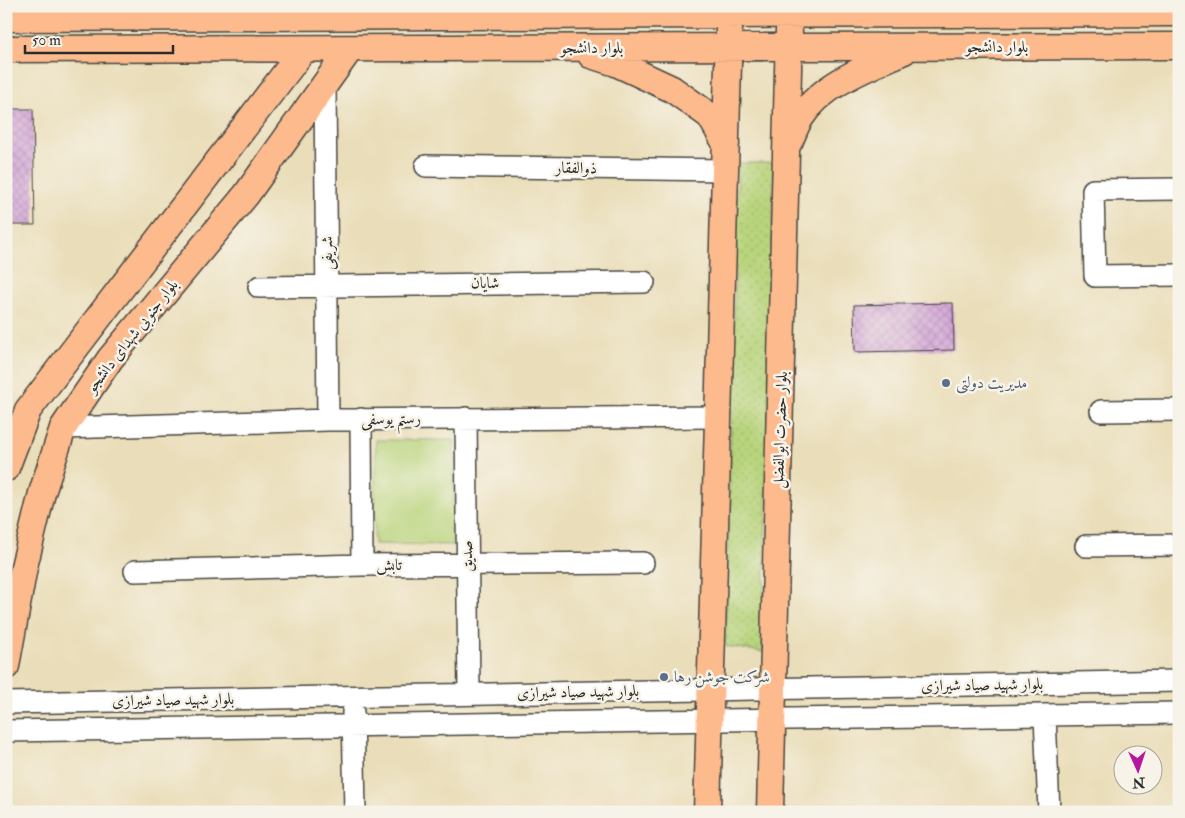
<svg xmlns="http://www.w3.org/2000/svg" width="1185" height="818" viewBox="0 0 1185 818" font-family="'IM FELL Double Pica',Amiri,serif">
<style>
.grass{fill:url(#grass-dots);stroke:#728053}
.park{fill:#b8d47b;stroke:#728053}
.building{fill:url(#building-cross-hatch)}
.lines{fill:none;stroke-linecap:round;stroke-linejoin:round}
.minor-casing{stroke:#484640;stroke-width:24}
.major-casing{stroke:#484640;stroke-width:29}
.minor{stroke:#fff;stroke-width:21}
.major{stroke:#fcba8d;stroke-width:26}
.service-dot{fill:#5c6f8a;stroke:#f7f3e8;stroke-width:2}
.labels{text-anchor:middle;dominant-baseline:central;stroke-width:5;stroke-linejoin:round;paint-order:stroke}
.street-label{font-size:16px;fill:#2b2b2b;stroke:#f7f3e8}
.service-label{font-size:16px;fill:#4e5e75;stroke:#f7f3e8;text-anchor:start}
</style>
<defs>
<pattern id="grass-dots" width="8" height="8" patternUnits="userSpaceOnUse" patternTransform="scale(1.25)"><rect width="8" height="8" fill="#b8d47b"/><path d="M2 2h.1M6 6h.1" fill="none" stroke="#9eb66a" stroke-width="1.8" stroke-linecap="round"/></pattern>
<pattern id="building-cross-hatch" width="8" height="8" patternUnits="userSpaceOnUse" patternTransform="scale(1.25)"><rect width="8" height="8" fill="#cf9bd7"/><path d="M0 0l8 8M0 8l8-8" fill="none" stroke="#a87faf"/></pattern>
</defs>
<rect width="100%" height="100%" fill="#f7f3e8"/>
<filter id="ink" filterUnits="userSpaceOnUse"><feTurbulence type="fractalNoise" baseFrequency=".02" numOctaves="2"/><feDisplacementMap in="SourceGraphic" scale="10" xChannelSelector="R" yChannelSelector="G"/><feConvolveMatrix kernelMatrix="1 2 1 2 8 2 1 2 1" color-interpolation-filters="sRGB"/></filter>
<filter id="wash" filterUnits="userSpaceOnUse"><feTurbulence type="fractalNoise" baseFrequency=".0096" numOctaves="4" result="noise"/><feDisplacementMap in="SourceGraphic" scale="20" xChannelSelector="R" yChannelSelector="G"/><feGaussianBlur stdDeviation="1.12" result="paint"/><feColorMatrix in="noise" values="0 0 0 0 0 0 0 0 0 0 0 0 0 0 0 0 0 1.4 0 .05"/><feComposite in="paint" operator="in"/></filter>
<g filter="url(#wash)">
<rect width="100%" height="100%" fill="#eadeba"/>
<path class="grass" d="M738 163H774L763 652 725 646Z"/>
<path class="park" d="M376 440H454L453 545 374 544Z"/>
<g id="blocks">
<path class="building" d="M6 109H33L35 225H6Z
M953 303 954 350 855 352 854 305Z"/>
</g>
</g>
<g filter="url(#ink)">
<use href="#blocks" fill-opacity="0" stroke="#484640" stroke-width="1"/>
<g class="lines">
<defs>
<path id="minor" d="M325 86 328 420
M426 166 726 170
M1179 189 1093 190 1095 276 1179 275
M259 287 644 282
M1101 411 1179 410
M466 418 469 694
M361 419 362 565
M63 428 328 420 718 417
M1086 546 1179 545
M135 571 362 565 643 563
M6 703 1179 681
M353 712 355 812
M1045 715 1049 812
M6 731 1179 713"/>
<path id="major" d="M6 18 1179 13
M6 49 1179 46
M591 55 616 63 672 89 710 116 726 144
M789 142C793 134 796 124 801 117 823 83 869 67 904 51
M6 468 28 410 304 49
M6 666 24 567 42 493 63 428 110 359 246 195 350 49
M707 812 729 29
M770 812 789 30"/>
</defs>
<use href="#minor" class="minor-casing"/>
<use href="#major" class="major-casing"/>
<use href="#minor" class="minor"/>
<use href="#major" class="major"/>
</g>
</g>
<g class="service-dot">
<circle cx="946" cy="383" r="5"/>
<circle cx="664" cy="677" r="5"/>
</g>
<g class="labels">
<g class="street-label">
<text x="997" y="47">بلوار دانشجو</text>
<text x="592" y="48">بلوار دانشجو</text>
<text transform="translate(576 168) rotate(1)">ذوالفقار</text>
<text transform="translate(327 253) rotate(-90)">شریفی</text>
<text x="485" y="283">شایان</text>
<text transform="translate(132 336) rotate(-52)">بلوار جنوبی شهدای دانشجو</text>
<text transform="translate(391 419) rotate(-1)">رستم یوسفی</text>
<text transform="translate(780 430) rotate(-88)">بلوار حضرت ابوالفضل</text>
<text transform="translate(467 556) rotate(-90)">صدیق</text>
<text x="389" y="565">تابش</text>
<text transform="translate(982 685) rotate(-1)">بلوار شهید صیاد شیرازی</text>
<text transform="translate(578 692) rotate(-1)">بلوار شهید صیاد شیرازی</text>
<text transform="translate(173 700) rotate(-1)">بلوار شهید صیاد شیرازی</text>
</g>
<g class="service-label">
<text x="956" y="383">مدیریت دولتی</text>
<text x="674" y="677">شرکت جوشن رها</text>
</g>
</g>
<rect width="1185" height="818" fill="none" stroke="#f7f3e8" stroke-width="25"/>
<g transform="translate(1138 770) rotate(177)"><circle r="24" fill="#f7f3e8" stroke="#a5a39c"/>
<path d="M0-4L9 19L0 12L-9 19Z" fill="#b5179e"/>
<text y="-8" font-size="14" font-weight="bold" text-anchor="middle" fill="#2b2b2b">N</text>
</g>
<path d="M25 45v8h148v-8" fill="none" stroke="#2b2b2b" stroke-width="2.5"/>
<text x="32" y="45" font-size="15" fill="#2b2b2b" stroke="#f7f3e8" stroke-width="4" paint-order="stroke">50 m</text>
</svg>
